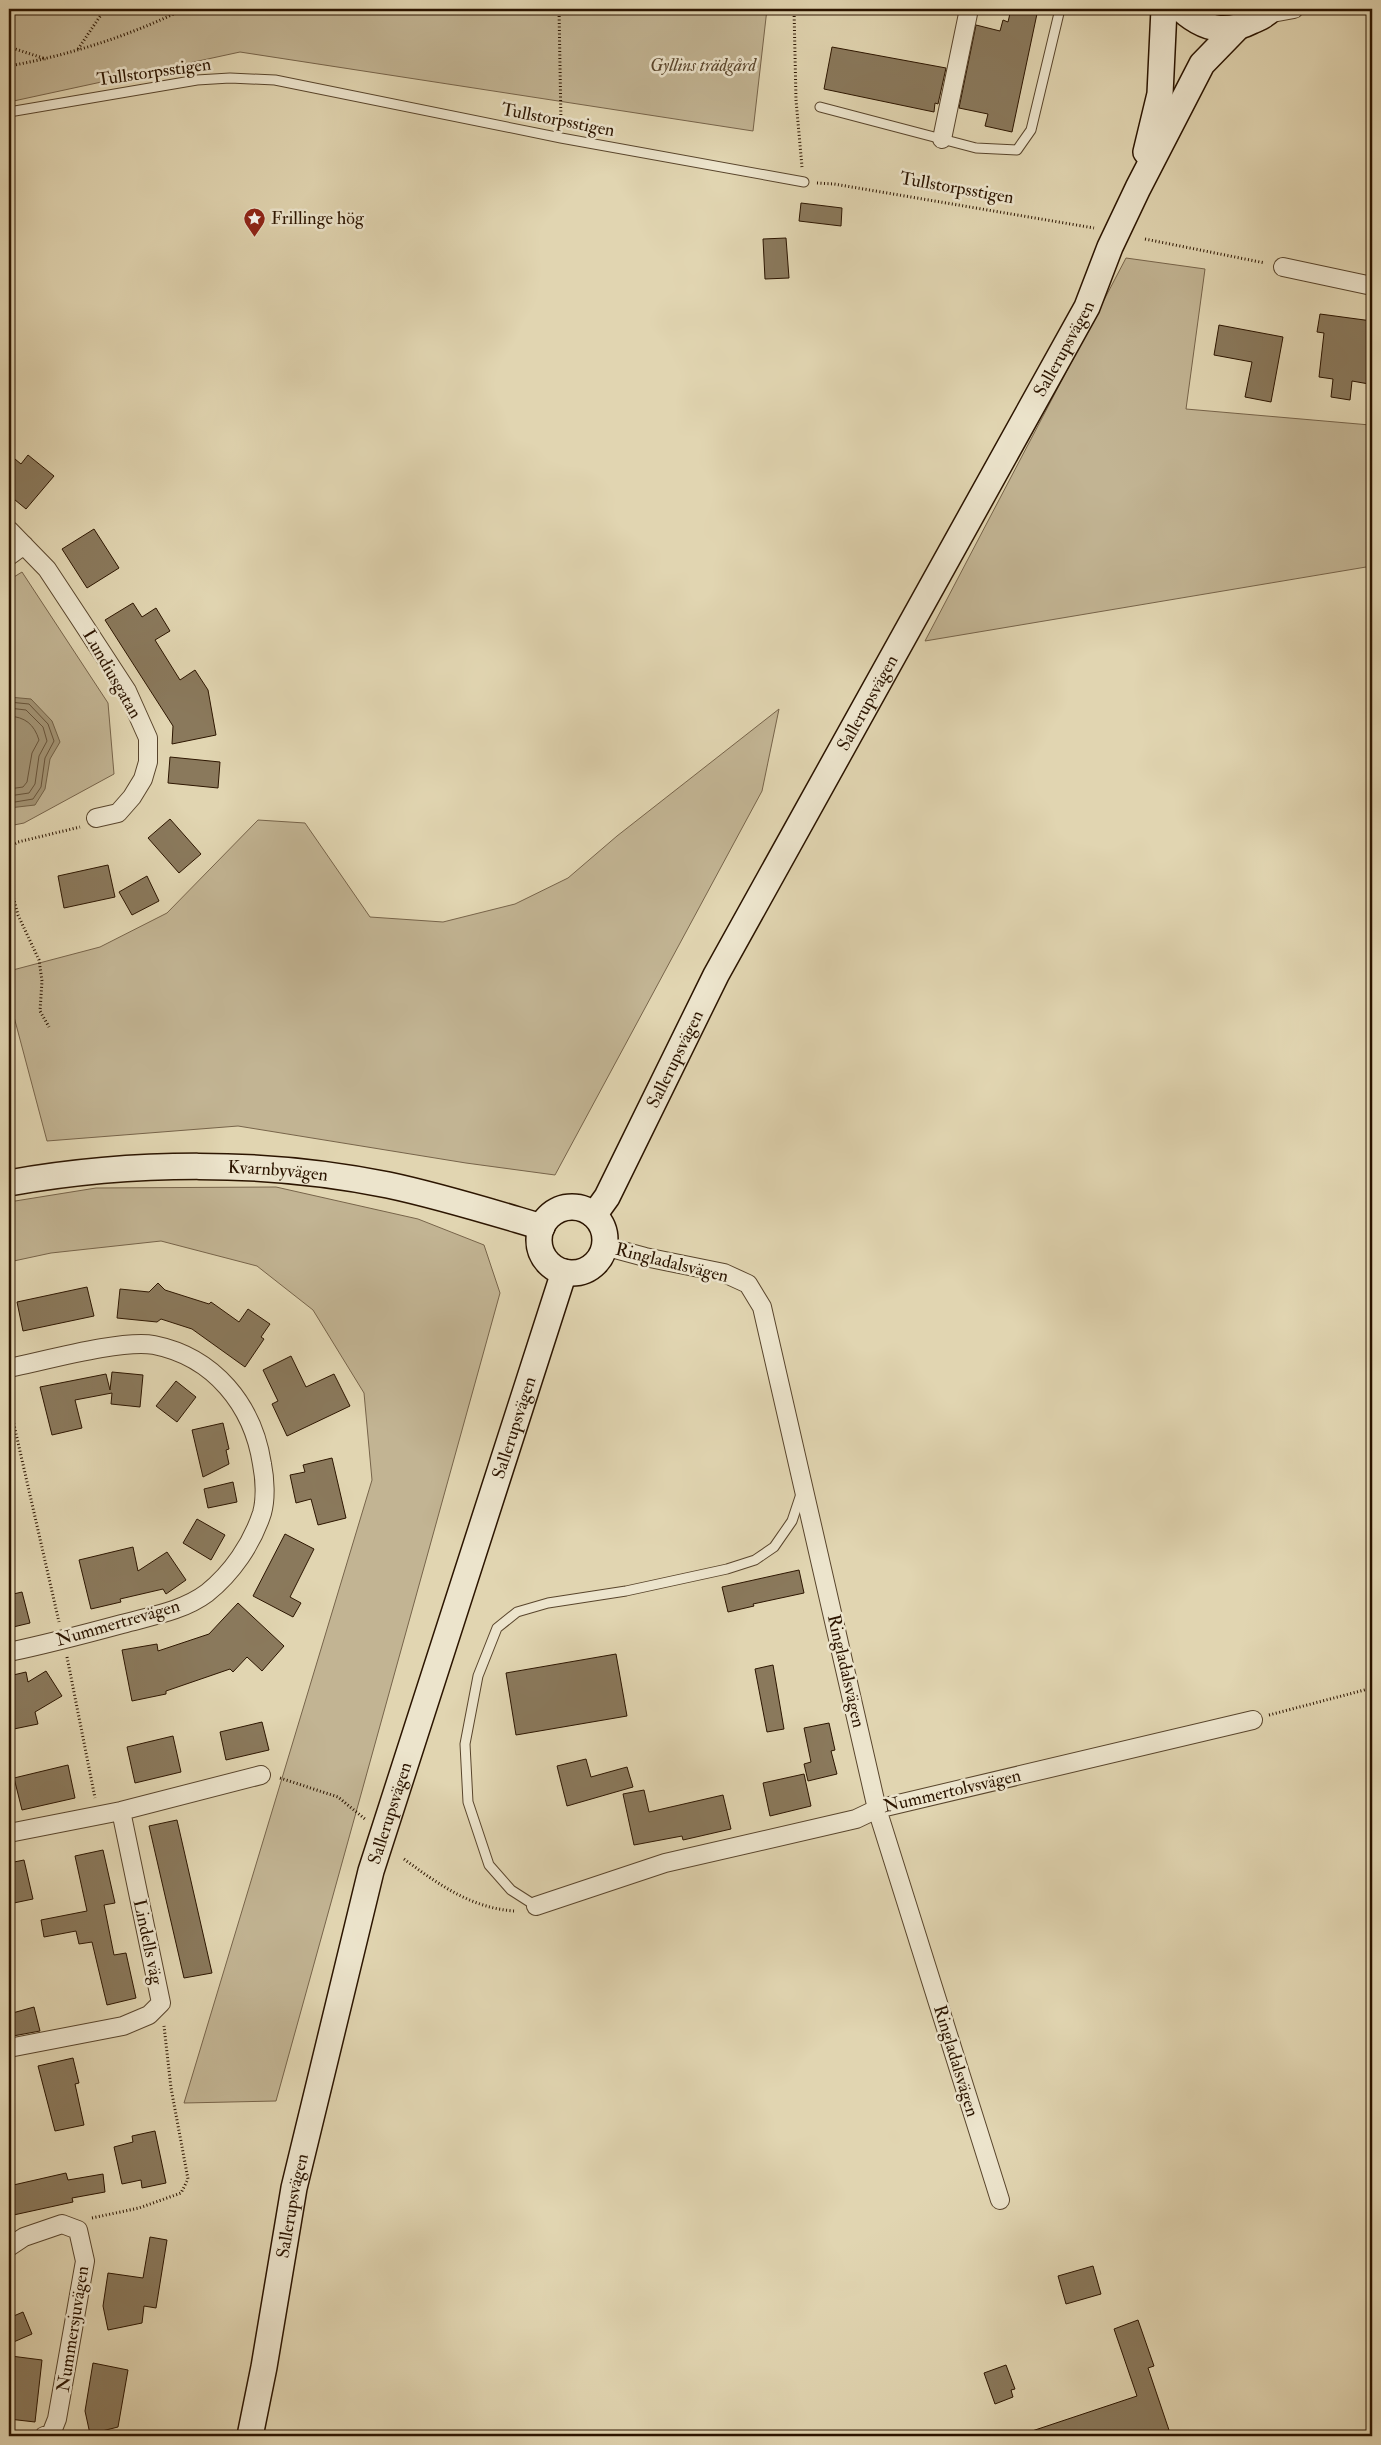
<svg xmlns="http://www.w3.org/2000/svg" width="1381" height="2445" viewBox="0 0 1381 2445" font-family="'IM FELL Double Pica',serif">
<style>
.green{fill:#c2b493;stroke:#77644a}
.water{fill:#a39475;stroke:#736146}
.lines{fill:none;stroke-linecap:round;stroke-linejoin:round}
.shore{stroke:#68543a;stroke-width:1}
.building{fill:#8a795c;stroke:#2c1500}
.lane-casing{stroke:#59452c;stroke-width:11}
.street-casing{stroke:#59452c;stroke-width:20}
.secondary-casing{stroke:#2c1500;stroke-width:28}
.path{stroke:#2c1500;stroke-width:3;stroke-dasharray:1 2.5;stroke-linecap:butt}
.lane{stroke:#ece4cc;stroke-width:9}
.street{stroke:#ece4cc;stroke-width:18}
.secondary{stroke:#ece4cc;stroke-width:25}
.labels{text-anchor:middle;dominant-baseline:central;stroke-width:5;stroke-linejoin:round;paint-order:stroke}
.park-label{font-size:18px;font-style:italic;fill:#59452c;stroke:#ece4cc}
.street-label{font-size:18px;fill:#2c1500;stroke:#ece4cc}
.poi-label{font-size:18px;fill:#2c1500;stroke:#ece4cc;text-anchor:start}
</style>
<rect width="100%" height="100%" fill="#e1d5b1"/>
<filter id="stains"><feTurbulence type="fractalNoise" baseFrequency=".004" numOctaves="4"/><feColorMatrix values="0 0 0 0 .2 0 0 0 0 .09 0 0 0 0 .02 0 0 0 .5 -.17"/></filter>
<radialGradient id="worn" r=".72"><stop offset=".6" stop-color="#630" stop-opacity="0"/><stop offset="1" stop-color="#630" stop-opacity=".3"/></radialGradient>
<path class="green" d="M9 9H767L753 131 240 52 9 102Z
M1126 258 1205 269 1186 409 1370 425 1372 415V566L925 641Z
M22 572 108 703 114 774 24 823 9 826V580Z
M779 709 762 791 555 1175 466 1163 238 1126 47 1141 9 998V971L100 947 167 913 258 820 305 823 370 917 443 922 515 904 568 878 617 836Z
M276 1187 418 1219 484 1245 500 1293 276 2101 184 2103 372 1480 364 1393 313 1310 257 1266 161 1241 51 1253 9 1262V1202L96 1188Z"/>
<path class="water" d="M9 697 31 699 52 721 60 742 50 759 45 789 35 805 9 808Z"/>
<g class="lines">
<path class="shore" d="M9 702 29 704 48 724 54 741 45 758 41 787 33 799 9 803
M9 708 26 710 43 727 47 741 39 756 35 784 29 793 9 796
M9 716C25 717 34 724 39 740L32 753 27 782 23 787 9 789"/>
</g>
<path class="building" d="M1011 9H1038L1012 132 985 126 988 114 959 108 976 25 1000 31 1003 20 1008 22Z
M832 47 946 68 938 104 935 103 934 112 824 89Z
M801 203 842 208 841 226 799 221Z
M786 238 789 278 765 279 763 239Z
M1320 314 1372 321V357L1369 384 1352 381 1350 400 1331 397 1333 379 1319 377 1324 333 1317 332Z
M1219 325 1283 337 1271 402 1245 397 1252 362 1214 355Z
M9 454 21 464 28 455 54 476 26 509 9 495Z
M94 529 119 568 87 588 62 549Z
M133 603 142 617 156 608 170 631 155 640 180 680 195 670 208 690 216 735 172 744 173 726 105 620Z
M170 757 220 762 218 788 168 783Z
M170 819 201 854 179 873 148 838Z
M108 865 115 897 64 908 58 876Z
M147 876 159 901 132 915 119 892Z
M158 1283 165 1290 209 1304 211 1302 239 1322 248 1309 270 1324 261 1337 264 1339 245 1367 192 1329 161 1319 157 1322 117 1318 120 1289 149 1292Z
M87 1287 94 1316 23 1331 17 1302Z
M291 1356 306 1387 334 1374 350 1406 287 1436 272 1404 278 1401 263 1370Z
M112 1372 143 1375 140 1407 111 1404 112 1393 75 1400 82 1428 52 1435 40 1387 106 1374 110 1390Z
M176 1381 196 1397 177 1422 156 1406Z
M223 1423 229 1449 226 1450 229 1464 203 1477 192 1430Z
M332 1458 346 1518 318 1525 311 1499 296 1503 290 1475 305 1472 303 1465Z
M233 1482 237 1502 208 1508 204 1489Z
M197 1519 225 1535 211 1560 183 1543Z
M285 1534 314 1549 290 1597 301 1603 293 1617 253 1596Z
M133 1547 138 1571 167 1552 186 1580 166 1594 163 1589 120 1599 121 1602 91 1609 79 1560Z
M799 1570 804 1593 753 1604 754 1606 728 1612 722 1587Z
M22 1592 30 1623 9 1628V1595Z
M238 1603 284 1646 262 1671 247 1657 233 1672 230 1669 166 1691V1694L132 1701 122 1650 157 1644 158 1651 209 1634Z
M616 1654 627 1716 516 1735 506 1673Z
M773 1665 784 1729 767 1732 755 1669Z
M46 1671 62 1696 35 1712 38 1724 9 1730V1676L26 1672 28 1682Z
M262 1722 269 1750 226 1760 220 1732Z
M829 1723 835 1750 831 1751 837 1774 808 1781 804 1764 811 1762 804 1728Z
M173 1736 181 1772 135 1783 127 1747Z
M586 1759 591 1777 627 1767 633 1787 567 1806 557 1766Z
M68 1765 75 1798 22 1810 14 1778Z
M804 1774 811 1806 770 1816 763 1783Z
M644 1790 649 1812 723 1795 731 1829 683 1840 682 1836 634 1845 623 1794Z
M177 1820 212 1973 184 1978 149 1826Z
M103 1850 115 1903 104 1905 114 1955 126 1953 136 1998 107 2005 92 1942 79 1944 76 1931 44 1937 41 1920 87 1911 75 1856Z
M24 1860 33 1899 9 1904V1863Z
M34 2007 40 2031 13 2036 9 2014Z
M73 2058 79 2083 75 2084 84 2125 55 2131 38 2066Z
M155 2131 166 2183 142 2188 141 2180 122 2184 114 2147 133 2142 132 2136Z
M66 2173 68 2180 103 2174 105 2192 72 2198 73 2202 9 2216V2186Z
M150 2237 167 2240 156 2308 144 2306 142 2323 108 2330 103 2306 108 2273 143 2278Z
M1093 2266 1101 2294 1066 2304 1058 2276Z
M23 2312 32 2334 9 2344V2318Z
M1138 2320 1154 2366 1148 2368 1171 2436H1027L1026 2433 1137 2396 1114 2329Z
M11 2356 42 2360 35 2422 9 2419Z
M93 2363 128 2370 118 2427 90 2434 85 2411Z
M1006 2365 1015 2389 1011 2390 1013 2397 995 2404 984 2373Z"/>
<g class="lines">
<defs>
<path id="lane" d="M820 107 976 148 1017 150 1031 130 1060 9
M9 112 197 80 230 78 275 80 561 138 804 182
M536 1906 511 1890 489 1865 468 1802 465 1744 478 1676 497 1628 517 1612 548 1603 626 1591 727 1569 755 1560 774 1547 792 1521 802 1491"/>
<path id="street" d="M1266 14 1294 9
M942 139 969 9
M1283 267 1372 286
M9 530 47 569 80 619 127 691 148 738V762L143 779 132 797 118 813 96 818
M9 556 24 545
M604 1246 645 1257 724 1273 748 1284 762 1307 877 1809 1000 2200
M9 1368C44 1361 122 1339 154 1345 214 1357 253 1405 262 1464 265 1479 266 1499 262 1513 252 1544 232 1573 207 1593 183 1611 151 1616 122 1624 85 1634 47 1644 9 1652
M9 1833 121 1811 261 1775
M536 1906 665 1863 856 1819 877 1809 1253 1720
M9 2048 123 2026 149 2015 161 2003 121 1811
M9 2247 24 2237 62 2224 78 2230 85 2261 57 2419 51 2434 44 2436"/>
<g id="secondary">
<path d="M1181 9C1203 29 1225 35 1252 21 1259 18 1266 15 1271 9"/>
<path d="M1146 152 1160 94 1164 9"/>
<path id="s1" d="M9 1183C133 1161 265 1160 388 1185 440 1196 491 1212 542 1227"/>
<circle cx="572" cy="1240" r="33"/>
<path id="s2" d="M594 1215 607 1197 716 975 1087 307 1110 247 1138 188 1202 64 1237 28"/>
<path id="s3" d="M250 2436 264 2367 294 2188 371 1871 564 1272"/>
</g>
</defs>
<use href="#lane" class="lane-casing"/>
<use href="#street" class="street-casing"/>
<use href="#secondary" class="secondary-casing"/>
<path class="path" d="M559 9 561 123
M794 9 796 100 802 167
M9 47 46 59
M78 49 105 9
M9 66C70 55 129 36 184 9
M817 183 834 184 1094 228
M1145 239 1265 263
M9 847 18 842 80 827
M9 881 18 915 39 960 42 981 40 1011 49 1027
M9 1403 59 1622
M67 1657 95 1798
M1269 1715 1372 1688
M280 1778 338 1797 365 1819
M404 1859C438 1884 471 1908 514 1911
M92 2218 139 2208 181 2193 188 2179 171 2088 164 2026"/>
<use href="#lane" class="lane"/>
<use href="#street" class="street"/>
<use href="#secondary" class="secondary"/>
</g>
<defs>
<symbol id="sight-pin" viewBox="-11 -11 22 30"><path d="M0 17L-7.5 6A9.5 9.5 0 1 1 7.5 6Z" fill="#8f2418" stroke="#ece4cc"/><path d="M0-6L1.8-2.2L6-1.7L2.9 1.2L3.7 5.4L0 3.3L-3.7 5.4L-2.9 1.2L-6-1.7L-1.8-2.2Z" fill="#fff"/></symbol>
</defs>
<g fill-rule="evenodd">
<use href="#sight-pin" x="242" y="206" width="25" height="34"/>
</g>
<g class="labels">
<g class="park-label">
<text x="703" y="65">Gyllins trädgård</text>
</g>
<g class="street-label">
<text transform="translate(154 72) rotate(-8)">Tullstorpsstigen</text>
<text transform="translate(558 120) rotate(11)">Tullstorpsstigen</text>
<text transform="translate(957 188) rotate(10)">Tullstorpsstigen</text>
<text stroke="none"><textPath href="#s2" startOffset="986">Sallerupsvägen</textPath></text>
<text transform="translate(112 674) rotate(60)">Lundiusgatan</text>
<text stroke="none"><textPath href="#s2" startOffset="581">Sallerupsvägen</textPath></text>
<text stroke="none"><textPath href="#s2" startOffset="176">Sallerupsvägen</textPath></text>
<text stroke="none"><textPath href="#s1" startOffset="270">Kvarnbyvägen</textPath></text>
<text transform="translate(672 1263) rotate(14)">Ringladalsvägen</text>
<text stroke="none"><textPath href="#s3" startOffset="1044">Sallerupsvägen</textPath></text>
<text transform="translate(118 1623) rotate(-16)">Nummertrevägen</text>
<text transform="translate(846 1671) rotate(77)">Ringladalsvägen</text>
<text transform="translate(952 1791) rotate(-13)">Nummertolvsvägen</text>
<text stroke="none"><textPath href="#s3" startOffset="639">Sallerupsvägen</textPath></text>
<text transform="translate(148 1942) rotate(78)">Lindells väg</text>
<text transform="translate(956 2061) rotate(73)">Ringladalsvägen</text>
<text stroke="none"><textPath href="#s3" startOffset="234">Sallerupsvägen</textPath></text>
<text transform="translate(73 2329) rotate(-81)">Nummersjuvägen</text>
</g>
<g class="poi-label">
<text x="271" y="218">Frillinge hög</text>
</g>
</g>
<rect width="1381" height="2445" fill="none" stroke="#e1d5b1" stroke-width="30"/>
<rect x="10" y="10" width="1361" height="2425" fill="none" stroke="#2c1500" stroke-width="2.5"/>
<rect x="15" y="15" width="1351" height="2415" fill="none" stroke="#2c1500"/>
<rect width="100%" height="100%" filter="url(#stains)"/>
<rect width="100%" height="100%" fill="url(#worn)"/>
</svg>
